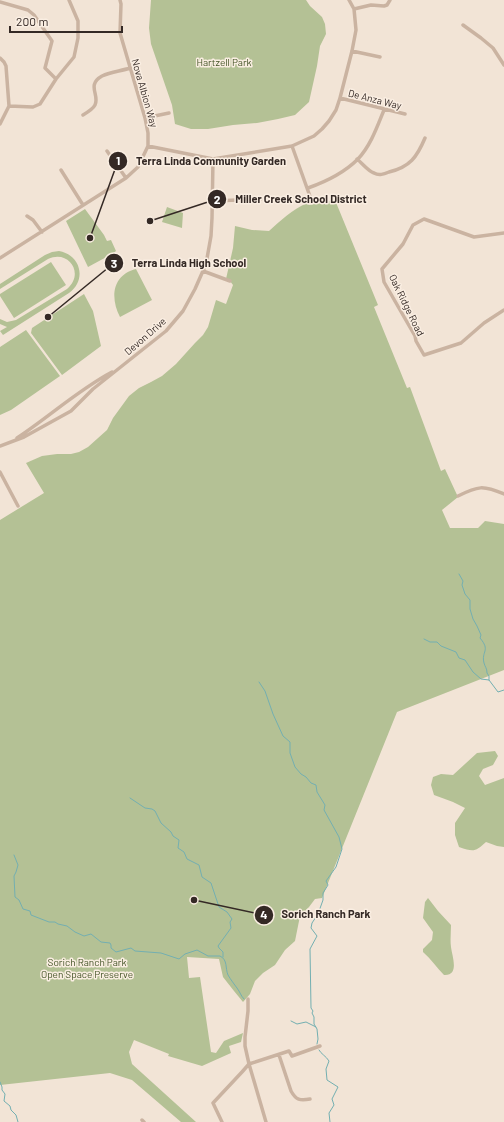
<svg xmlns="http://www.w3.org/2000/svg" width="504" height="1122" viewBox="0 0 504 1122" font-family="Barlow,sans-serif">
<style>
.green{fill:#b4c195}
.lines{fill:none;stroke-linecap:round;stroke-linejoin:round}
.stream{stroke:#73afb1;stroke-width:1}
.street{stroke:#cab3a1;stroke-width:3.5}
.labels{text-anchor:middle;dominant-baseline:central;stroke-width:3;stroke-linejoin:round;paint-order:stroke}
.park-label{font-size:10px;fill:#445427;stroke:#faeee2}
.street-label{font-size:10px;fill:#342925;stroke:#faeee2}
.leader{fill:none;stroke:#342925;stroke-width:1.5}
.callout-dot{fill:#342925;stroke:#faeee2;stroke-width:1.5}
.mark-label{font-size:12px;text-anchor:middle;font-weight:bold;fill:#fff}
.callout-label{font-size:11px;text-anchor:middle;font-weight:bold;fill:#342925;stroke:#faeee2;stroke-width:3;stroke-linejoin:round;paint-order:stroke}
</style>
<rect width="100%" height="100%" fill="#f2e4d6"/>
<path class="green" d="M151 0H306L310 6 322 17 325 24 326 34 320 46 317 66 309 102 295 115 278 119 257 123 233 125 208 129H191L175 124 172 105 151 44 149 28Z
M335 200 378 305 374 307 407 388 410 387 441 471 445 469 458 497 442 510 450 528H478L485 521 504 524V670L397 712 322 898 315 899 309 907 300 916 295 941 285 950 275 965 263 973 255 981 250 994 243 1002 234 991 223 977 219 959 187 957 189 978 200 977 211 1052 216 1053 224 1041 243 1033 241 1042 229 1046 231 1053 202 1066 168 1056 169 1054 134 1040 129 1052 132 1064 196 1122H181L132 1080 110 1073 0 1085V520L44 493 26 463 42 456 57 454H71L79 452 88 447 107 430 113 418 129 396 139 388 151 382 162 376 176 364 195 343 203 335 208 327 216 300 226 304 233 285 230 281 226 279 233 248 235 226 252 230 269 231C281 220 292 210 307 203L309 205Z
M167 207 183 213 182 228 162 222Z
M85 209 104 235 107 241 111 240 116 251 112 254 88 267 66 221Z
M59 251C81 255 87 280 69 293L3 335 0 331 7 327 0 324V319L7 322 16 320 67 289C85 274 69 249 48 259L0 289V284L45 255 52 252Z
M51 262 66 285 14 318 0 296V294Z
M136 269 152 300 120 317C110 298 112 275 136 269Z
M84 294 93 311 101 346 62 375 31 333 32 328Z
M26 330 60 376 11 410 0 415V347Z
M495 751 498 756 493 765 483 769 479 776 485 785 504 778V847L497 846 486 842C475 852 474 852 459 847L455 835V823L465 808 453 802 434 795 431 785 433 777 441 774 453 775 477 753Z
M428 898 438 911 451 925C451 932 450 940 451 947 452 956 460 976 444 975 437 968 431 959 423 952V949L432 940 433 932 423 918 425 902Z"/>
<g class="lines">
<path class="stream" d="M459 574 463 581 462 585 465 594 470 600V609L473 619 477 626 481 635 480 638C491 651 481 651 484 663 485 667 487 668 487 673L489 676V680
M424 639 430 642H437L441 646 456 652 459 658 465 660 473 672 481 679 489 680 498 692 504 690
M259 682 265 691 273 714 283 736 290 742V753L295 767 301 774 306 777 311 783 316 785 317 792 325 805 324 810 339 837 342 849 336 867 326 881 328 885 323 893V900L318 914 312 923 311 928 317 936 310 949 311 1008 313 1011 312 1013 314 1017V1024L317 1029 318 1039 317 1044
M130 798 145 808 152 809 155 811 161 823 171 832 173 836 179 840 178 848 184 852 187 859 199 865 202 877 211 883 219 907 227 912 232 919 230 922 231 928 218 946 219 948 223 952V957
M14 855 18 865 16 872 14 876 15 897 19 900 23 909 30 911 31 915 49 922H55L58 924 67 926 75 932 84 936 91 934 101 942 110 943 111 945V948L116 952 131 948 135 951 161 953 179 959 185 954 197 950 208 956H220C228 960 225 968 228 975 231 980 234 984 237 988 240 992 241 996 244 999
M291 1021 297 1024 306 1022 316 1027
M319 1050C321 1054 326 1056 329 1061L326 1069 327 1080 338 1087 332 1099 334 1105 329 1113 330 1122
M0 1082 2 1087V1090L5 1094 4 1101 10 1106 11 1110 16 1115 18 1122"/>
<path class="street" d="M0 2 28 10 34 15 52 41 45 68 56 79
M354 9 371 5 384 6 387 5 390 0
M463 25 481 38 493 48 504 65
M352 51 380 57
M0 58 4 62 6 66 9 106
M340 98 405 114
M83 115C88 112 93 109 95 105 100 95 86 85 102 76 111 72 121 71 130 68
M145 118 169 113
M0 124 9 106 33 107 40 104 56 79 74 57 78 38V21L69 0
M148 146 213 159 292 146 314 136 322 129 329 121 336 110 340 98 352 51 356 30 354 9 349 0
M292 146 312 202
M107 151 126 178
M357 159C362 163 368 171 374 173 379 176 384 174 389 172 410 167 417 157 425 138
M61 170 83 205
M308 188C325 182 345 172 358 159 371 145 377 127 384 110
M213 201 261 199
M27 216 33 220 42 232
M504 233 474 237 424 219 413 225 403 244 382 269 384 282 415 336 416 341 424 355 461 343 484 323 504 310
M0 258 126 178 138 167 148 146V133L145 118 120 33 121 4 120 0
M203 271 230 281
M17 438C49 417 78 390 112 372
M0 446 24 437 71 411 93 389 166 331 183 311 195 289 206 264 211 236 212 218 213 159
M0 472 18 506
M458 496C478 486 483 485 504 494
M248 999V1011L245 1037V1046L249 1064 266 1122
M279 1055 291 1091C296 1100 300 1101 310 1099
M142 1120 144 1122
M222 1122 213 1103 242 1072 249 1064 289 1051 292 1056 320 1046"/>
</g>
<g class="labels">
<g class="park-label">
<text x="224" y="62">Hartzell Park</text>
<text x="87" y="962">Sorich Ranch Park<tspan x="87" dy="12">Open Space Preserve</tspan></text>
</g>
<g class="street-label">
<text transform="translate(145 93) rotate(74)">Nova Albion Way</text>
<text transform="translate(375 99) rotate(14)">De Anza Way</text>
<text transform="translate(407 305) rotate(64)">Oak Ridge Road</text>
<text transform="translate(145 336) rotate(-41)">Devon Drive</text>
</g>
</g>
<path class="leader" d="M90 238L118 161M150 221L217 199M48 317L114 263M194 900L264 915"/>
<g class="callout-dot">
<circle cx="90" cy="238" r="4"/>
<circle cx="150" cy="221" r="4"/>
<circle cx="48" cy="317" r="4"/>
<circle cx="194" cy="900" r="4"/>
<circle cx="118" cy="161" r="10"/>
<circle cx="217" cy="199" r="10"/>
<circle cx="114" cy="263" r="10"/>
<circle cx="264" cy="915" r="10"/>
</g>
<g class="mark-label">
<text x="118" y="165">1</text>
<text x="217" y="204">2</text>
<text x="114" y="268">3</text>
<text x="264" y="919">4</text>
</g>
<g class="callout-label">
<text x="211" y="165">Terra Linda Community Garden</text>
<text x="301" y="203">Miller Creek School District</text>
<text x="189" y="267">Terra Linda High School</text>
<text x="326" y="918">Sorich Ranch Park</text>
</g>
<path d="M10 26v6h112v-6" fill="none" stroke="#342925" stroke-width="2"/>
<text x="16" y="26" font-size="12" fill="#342925" stroke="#faeee2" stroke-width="3" paint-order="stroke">200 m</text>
</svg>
